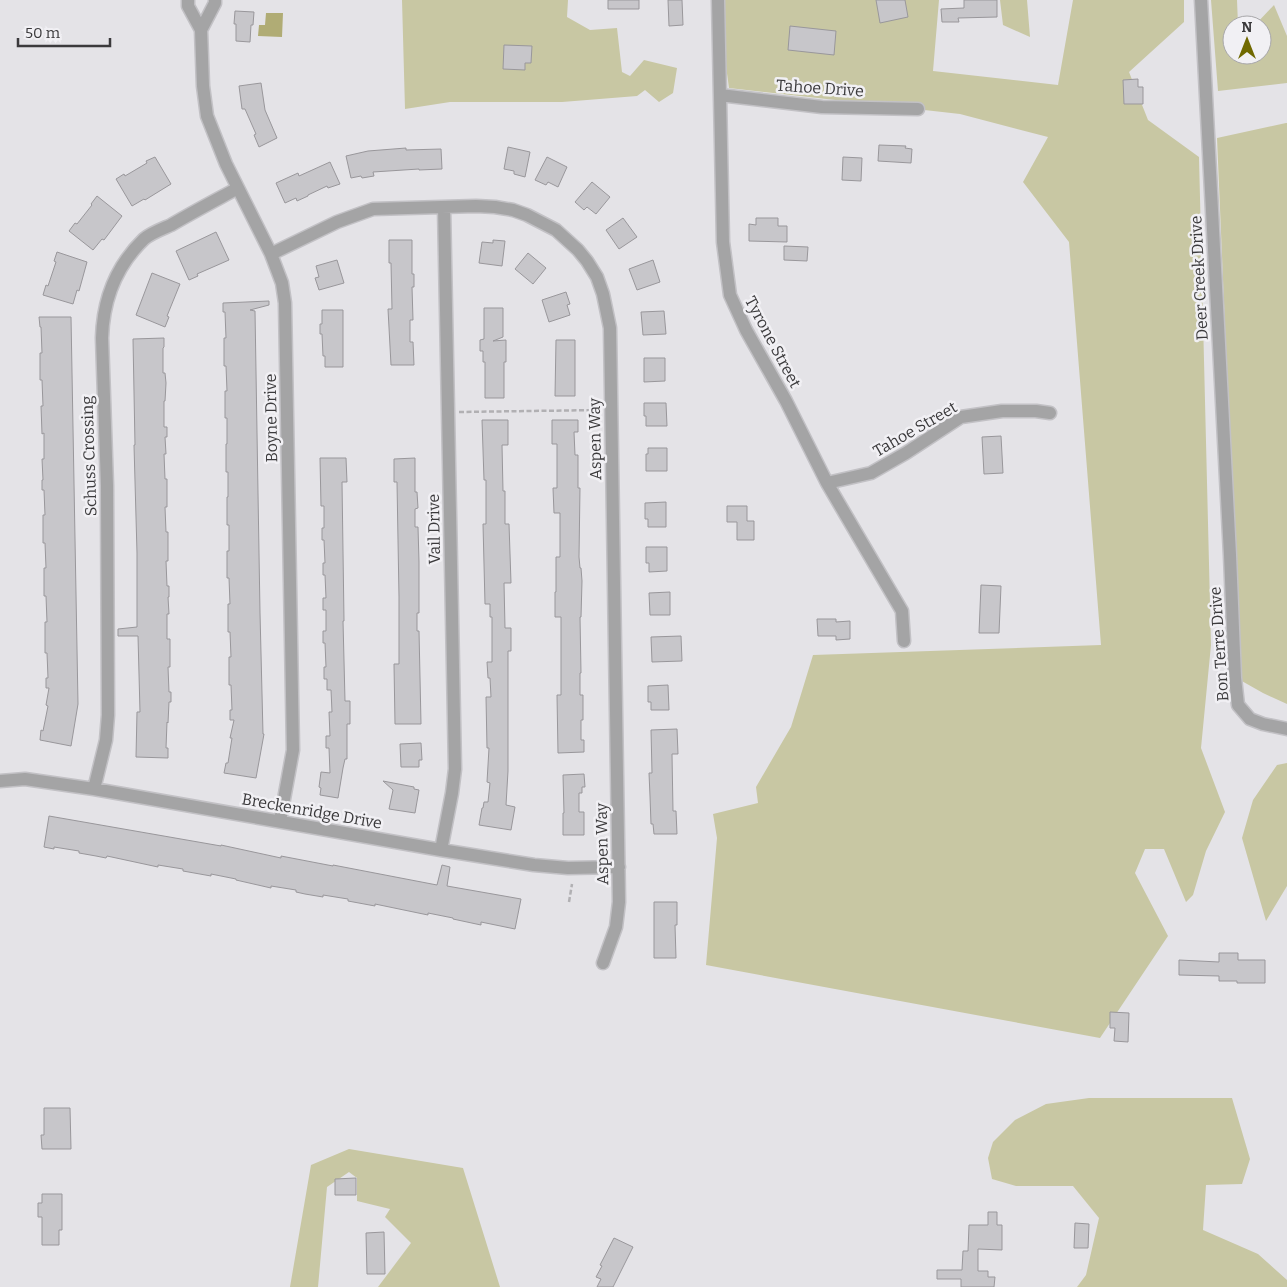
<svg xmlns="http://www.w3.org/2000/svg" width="1287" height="1287" viewBox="0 0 1287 1287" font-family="Bitter,serif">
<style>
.green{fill:#c8c7a3}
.water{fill:#b0ac75}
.building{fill:#c7c6ca;stroke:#99979b}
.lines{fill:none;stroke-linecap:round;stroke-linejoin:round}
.minor-casing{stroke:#c2c1c5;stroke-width:15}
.path{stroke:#b1b0b3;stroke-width:2.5;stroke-dasharray:5 2.5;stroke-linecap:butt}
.minor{stroke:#a4a4a5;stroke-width:12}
.labels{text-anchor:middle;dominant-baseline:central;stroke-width:5;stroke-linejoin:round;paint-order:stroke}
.street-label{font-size:16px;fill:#3b3a3c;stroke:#f1f0f4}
</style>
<rect width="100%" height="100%" fill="#e4e3e7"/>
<path class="green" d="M402 0H568L567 17 590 30 617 28 622 72 630 76 644 60 677 68 673 93 659 102 645 90 637 96 562 102H450L405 109Z
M717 0H939L933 71 1058 85 1073 0H1184V22L1129 72 1148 120 1199 157 1211 645 1201 748 1225 812 1206 851 1193 895 1186 902 1164 849H1145L1135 873 1168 936 1100 1038 706 965 717 838 713 814 758 803 756 787 791 727 813 655 1101 645 1069 242 1023 182 1048 137 960 114 729 88Z
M1000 0H1027L1030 37 1003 25Z
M1211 0H1237L1238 25H1232V55H1262V25H1255L1274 5 1287 36V83L1218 91Z
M1286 123H1287V704L1263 693 1240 680 1217 138Z
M1287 763V886L1266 921 1242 838 1253 800 1277 765Z
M1089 1098H1232L1250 1159 1242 1184 1206 1185 1203 1230 1258 1254 1287 1280V1287H1077L1086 1275 1099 1218 1073 1186H1016L992 1179 988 1158 993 1142 1015 1120 1046 1104Z
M349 1149 463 1168 500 1287H378L411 1243 385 1217 390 1209 357 1201V1178L349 1172 327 1187 318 1287H290L311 1165Z"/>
<path class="water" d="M266 13H283L282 37 258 36 259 25H265Z"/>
<path class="building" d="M608 0H639V9H608Z
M668 0H682L683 25 669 26Z
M876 0H905L908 17 880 23Z
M964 0H997V17L958 18 959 22H942L941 9 964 8Z
M235 11 254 12 253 25H251L250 42 236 41V24H234Z
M790 26 836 31 834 55 788 50Z
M504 45 532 46 531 63H525V70L503 69Z
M1138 79V87H1143V104H1124L1123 80Z
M261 83 265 110 277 138 259 147 254 135 256 134 245 109H242L239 86Z
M879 145 906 146 905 148 912 149 911 163 878 161Z
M508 147 530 152 525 177 514 174V171L504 169Z
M406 148V150L441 149 442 169 419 170V169L373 172 374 176 362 178 361 176 351 178 346 156 368 151Z
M155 157 171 184 145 200 144 199 132 206 116 179 124 174 125 176 147 163 146 161Z
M547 157 567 167 558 187 548 182 546 185 535 180Z
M843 157 862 158 861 181 842 180Z
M330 162 340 184 328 188 327 186 308 195V196L297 201 296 198 285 203 276 183 298 173 299 176Z
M592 182 610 197 596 214 587 207 584 210 575 202Z
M97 196 122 216 104 240 102 239 93 250 69 231 75 223 77 224 92 205 91 204Z
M623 218 637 237 619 249 606 230Z
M756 218H778V226H787V242L749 241V224L756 225Z
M216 232 229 260 197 274 198 276 189 280 176 251Z
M389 240H412V274H414V287H412L413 320H410V342H413L414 365H391L388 309H392L391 263H389Z
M493 240 505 241 502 266 479 263 482 242 493 243Z
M784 246 808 247 807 261 784 260Z
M57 252 87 262 79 291 77 290 73 304 43 295 46 285 48 286 56 262 54 261Z
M528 253 546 268 533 284 515 269Z
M337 260 344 283 319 290 315 278 319 277 316 266Z
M653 260 660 282 637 290 629 269Z
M152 273 180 284 167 316 169 317 165 327 136 315Z
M566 292 570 304 567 305 570 315 549 322 542 300Z
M269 301V305L250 310 255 311 260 613 263 734H264L256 778 224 773 226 763H228L232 738H230L234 720H230V710H232L231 685H229V657H231L230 632H228V604H230L229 578H227V551H229V525H227V497H228V472H226V444H227V418H225V391H227L226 366H224V338H226L225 312H223V303Z
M484 308H503V337L493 341 506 340V362H504V398H485V362H483V351H480V340L484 339Z
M322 310H343V367H325V356H323L322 334H320V324H322Z
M664 311 666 334 643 335 641 312Z
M39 317H71L78 704 71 746 40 740 41 730 43 731 48 706 46 705 49 688H46V678H48L47 653H45V622H47L46 596H44V568H46L45 543H43V515H45L44 490H42V480H43L42 459H44V433L42 434 41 406H43L42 380H40V353H42L41 327H40Z
M164 338V347L163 348V373H165L166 383 165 401H164V427H167V437H165L166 454H164L165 479H167V507H165L166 532H168V561H166L167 586H169V597H168L169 614H167V639H170V667H168L169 692H171V702H169L168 723 167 722 166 748H168V758L136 757 137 712H140L138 636H118V629L137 627V553L134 445H135L133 339Z
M556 340H575V396H555Z
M644 358H665V381L644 382Z
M644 403H666L667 426H646V416H644Z
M482 420H508V445H502L503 491H505V524H509L511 583H504L505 628H511V651H508V771L506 805 515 807 511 830 479 825 482 808H483L484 802H488L490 783 487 782 489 748H487L486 697H491L490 678H488L487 662H492V617H490V604H485L483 524H486V480H484Z
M552 420H578V432H574L575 455H578V488H580L579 557 580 568H581L582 581 581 617H580L581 673H580V695H583V720H581V740H584V752L558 753 557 695H561V617H555V592H556V557H560V513H554L553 488H557V444H552Z
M1001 436 1003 473 984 474 982 437Z
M648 448H667V471H646V454H648Z
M320 458H346L347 482H342L344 621H343L345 701H350V724H347V759H345L343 768 338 798 320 795 321 788 319 787 321 772 330 773 329 748H326V736H330L329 712H332L331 690H327V679H324V667H326L325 643H323V631H326V610H323V598H326L325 575H323V563H325L324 540H322V528H324V506H321Z
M415 458V492H417L418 508 415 509V527H418L419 562V613H417V631H419L421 724H395L394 664H399V597L397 482H394V459Z
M666 502V527H648V519H645V503Z
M727 506H747V521H754V540H737V522H727Z
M646 547H667V571L649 572V563H646Z
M981 585 1001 586 999 633H979Z
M670 592V615H650L649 593Z
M817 619H836V622L850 621V639L836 640V636H818Z
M681 636 682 661 652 662 651 637Z
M668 685 669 710H651V702H648V686Z
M677 729 678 754H672L673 811H676L677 834H654L653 824H651L650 796 649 773H652L651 730Z
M421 743 422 760H419V767H401L400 744Z
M584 774 585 787H582V793H579V812H584V835H563V813H564L563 775Z
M383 781 414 787V789L419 790 415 813 389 809 393 790Z
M49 816 221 846V845L281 858V856L333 866V865L437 885 442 865 450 867 447 886 521 899 515 929 481 922V925L453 919V918L428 913V915L375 904V906L348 901V899L323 895V897L305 894 296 892V890L271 886V888L236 880V879L211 874V876L183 871V869L158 865V867L107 856 106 858 96 856 79 853V851L54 847V849L44 847Z
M654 902H677V925H675L676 958H654Z
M1219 953H1238V960H1265V983H1237V981H1219V976L1179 975V960L1219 962Z
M1110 1012 1129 1013 1128 1042 1114 1041 1115 1028H1110Z
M44 1108H70L71 1149H42L41 1135H44Z
M356 1178V1195H335V1179Z
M42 1194H62V1230H59V1245H42V1217H38V1203H42Z
M988 1212H997V1225H1002V1250L978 1249V1271H988V1277H995L994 1287H961V1279H937V1270H962L963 1251H968L969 1225H988Z
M1075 1223 1089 1224 1088 1248H1074Z
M384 1232 385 1274H367L366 1233Z
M614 1238 633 1247 613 1287H597L601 1279 596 1277 602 1266 600 1265Z"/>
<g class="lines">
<defs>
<path id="minor" d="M188 0V6L201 30 203 86 207 116 226 164 271 254 282 283 285 303 293 750 280 821
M718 0 723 242 730 295 746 330 786 401 827 483 902 611 904 641
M1201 0 1230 555 1235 678 1238 705 1250 719 1263 724 1287 729
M201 30 215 3V0
M720 95 822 107 918 109
M271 254 337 222 373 209 476 206 495 207 513 210 527 215 556 230 578 250 587 261 597 277 603 294 610 328 619 902 616 927 603 963
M827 483 871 473 906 453 961 417 1002 411H1036L1050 413
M0 781 25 779 94 789 441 850 534 865 568 868 619 867
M94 789 106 740 108 715 107 486 102 338C103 300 116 266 144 239 151 233 162 229 171 225 193 212 216 200 238 188
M441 850 452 793 455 769 444 207"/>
</defs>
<use href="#minor" class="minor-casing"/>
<path class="path" d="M459 412 601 410
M569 902 572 884"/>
<use href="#minor" class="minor"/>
</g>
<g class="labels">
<g class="street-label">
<text transform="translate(820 88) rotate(4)">Tahoe Drive</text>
<text transform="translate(1199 278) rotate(-93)">Deer Creek Drive</text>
<text transform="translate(773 342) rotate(62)">Tyrone Street</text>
<text transform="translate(271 418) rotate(-91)">Boyne Drive</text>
<text transform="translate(915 429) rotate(-30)">Tahoe Street</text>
<text transform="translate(595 439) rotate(-91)">Aspen Way</text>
<text transform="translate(89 456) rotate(-92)">Schuss Crossing</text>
<text transform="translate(434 529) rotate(-91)">Vail Drive</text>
<text transform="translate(1219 644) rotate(-94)">Bon Terre Drive</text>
<text transform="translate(312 811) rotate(10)">Breckenridge Drive</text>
<text transform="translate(602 844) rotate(-91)">Aspen Way</text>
</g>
</g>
<g transform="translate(1247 40)"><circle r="24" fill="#f1f0f4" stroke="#a8a7aa"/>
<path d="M0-4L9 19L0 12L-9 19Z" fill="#706900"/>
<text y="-8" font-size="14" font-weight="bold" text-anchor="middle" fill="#3b3a3c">N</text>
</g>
<path d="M18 38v8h92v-8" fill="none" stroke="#3b3a3c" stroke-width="2.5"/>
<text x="25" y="38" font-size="15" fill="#3b3a3c" stroke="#f1f0f4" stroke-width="4" paint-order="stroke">50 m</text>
</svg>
